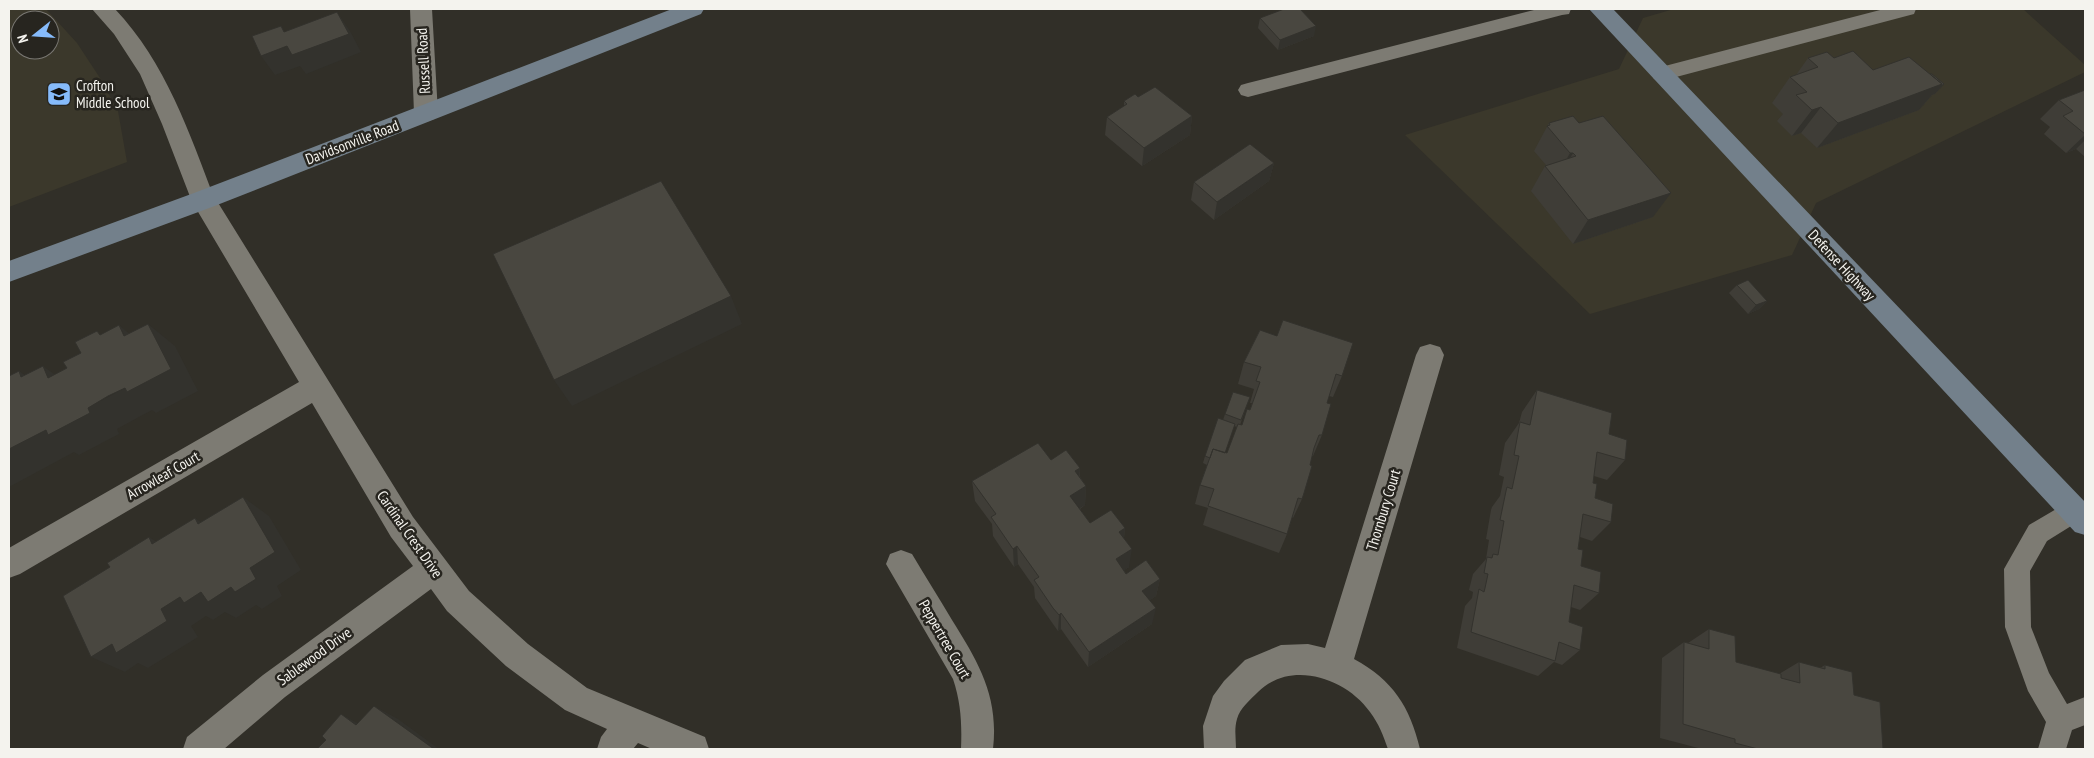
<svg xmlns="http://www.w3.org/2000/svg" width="2094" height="758" viewBox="0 0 2094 758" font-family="'PT Sans Narrow',sans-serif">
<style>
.built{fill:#3b382b;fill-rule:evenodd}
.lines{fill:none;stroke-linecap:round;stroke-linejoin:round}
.service{fill:#7d7b73;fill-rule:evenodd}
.minor{fill:#7d7b73;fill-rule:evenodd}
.tertiary{fill:#7d7b73;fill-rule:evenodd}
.secondary{fill:#73808b;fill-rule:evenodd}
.wall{fill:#3f3d37;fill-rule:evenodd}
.shaded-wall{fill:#33322d}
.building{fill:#494740;stroke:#33322d}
.labels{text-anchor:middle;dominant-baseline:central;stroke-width:5;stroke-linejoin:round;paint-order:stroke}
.street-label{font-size:15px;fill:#f4f3ee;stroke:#27251f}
.poi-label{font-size:15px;fill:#f4f3ee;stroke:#27251f;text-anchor:start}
</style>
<rect width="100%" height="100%" fill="#312f28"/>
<path class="built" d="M9 9H46L77 43 100 78 118 111 127 162 9 207ZM20 20H50V50H20Z
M1674 9H2023L2085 65V72L1816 203 1792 255 1590 314 1405 135 1619 69 1643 18Z"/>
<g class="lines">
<path class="service" d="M1538 9H1571L1569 14 1562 15 1248 97 1241 95 1238 90 1241 85 1248 83Z
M1884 9H1916L1914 14 1661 81 1654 79 1651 74 1654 69 1661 67Z
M2075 498 2084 502V518L2047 541 2030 571 2031 627 2049 673 2067 704 2085 697V725L2072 730 2066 749H2038L2046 722 2028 691 2005 627 2004 569 2029 525Z"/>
<path class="minor" d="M410 9H432L438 113 434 119 426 122 418 119 414 113Z
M203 191 212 193 413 517 469 591 528 644 587 688 705 737 709 749H652L638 743 633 749H597L601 737 607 729 565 710 506 666 447 611 431 589 285 697 224 749H183L187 737 263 675 413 566 391 537 312 403 20 574 9 578V548L299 382 191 200 194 193Z
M1430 344 1440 347 1444 355 1354 659C1393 680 1410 707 1420 749H1388C1383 735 1379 724 1370 712 1345 677 1290 660 1258 692 1250 700 1240 708 1237 719 1234 729 1236 739 1236 749H1204L1203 726 1213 696 1224 681 1245 660 1281 645 1308 644 1325 648 1416 355 1420 347Z
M901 550 912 554C925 576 939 598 952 620 979 663 999 697 993 749H961C962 724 961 703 953 679L886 564 890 554Z"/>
<path class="tertiary" d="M92 9H115C166 63 189 132 215 200L212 207 203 209 194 207 162 124 140 74 114 34Z"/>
<path class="secondary" d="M672 9H704L701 14 212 207 9 282V261L194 193Z
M1589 9H1613L2085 502V535L2075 532Z"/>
</g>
<path class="wall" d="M1260 18 1314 36 1278 50 1258 28Z
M1808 58H1834L1873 70 1930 74 1944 84 1935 94 1932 95 1919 110 1817 148 1801 133 1792 136 1777 121 1783 114 1772 103 1790 77 1796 75Z
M2085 90V157L2076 149 2066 153 2044 134 2050 127 2040 119 2059 100Z
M1138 97 1192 116 1190 135 1142 166 1105 135 1107 117 1124 106V101Z
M1549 123 1653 217 1573 244 1531 191 1545 166 1546 165 1534 151Z
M1274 163 1269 181 1214 220 1191 200 1194 182Z
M1737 285 1767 301 1759 309 1748 314 1729 293Z
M1260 330 1342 376 1333 397 1329 396 1327 403 1322 435 1313 456H1312L1302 499 1293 518 1292 517 1287 534 1279 553 1203 525 1208 508 1195 504 1200 485 1207 465 1203 463 1205 456 1223 420 1225 414 1247 405 1240 425H1242L1250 410 1252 403H1250L1254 389 1238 384 1244 362ZM1234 426 1237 427 1227 453H1225Z
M1537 390 1609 434 1625 460 1607 480 1594 476 1593 483 1595 498 1611 522 1592 541 1580 537 1578 549 1581 566 1599 593 1580 610 1571 607 1569 622 1580 650 1562 665 1554 662 1538 676 1457 648 1465 606 1472 598 1473 592 1469 590 1473 574 1486 559 1489 540 1486 539 1491 510 1492 507 1500 496 1504 477 1499 475 1505 443 1519 423 1522 412Z
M1051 460 1080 468V477L1086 486 1085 505 1080 509 1090 523 1125 528 1124 538 1129 567 1124 570 1126 574 1160 579 1156 596 1150 600 1152 624 1088 667 1061 629 1058 631 1053 624 1035 598 1034 587 1020 567 1018 564 1014 567 1001 548 993 536 992 524 975 501 972 481Z
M1709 629 1736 662 1779 674 1799 662 1820 668 1825 665 1854 695 1883 749H1702L1660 738 1662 658 1684 642 1688 643Z"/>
<path class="shaded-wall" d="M337 12 350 31 361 52 306 74 300 66 275 75 261 56 287 46Z
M1316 26 1314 36 1278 50 1280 40Z
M1942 84H1944L1935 94 1932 95 1919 110 1817 148 1838 123Z
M1821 107 1801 133 1792 136 1812 110Z
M1192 116 1190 135 1142 166 1144 148Z
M2085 135V140L2076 149 2066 153Z
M1570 153H1573L1559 178H1556Z
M1274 163 1269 181 1214 220 1217 202Z
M1671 193 1653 217 1573 244 1588 220Z
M731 296 742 324 572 406 554 380Z
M1767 301 1759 309 1748 314 1756 305Z
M148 324 175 346 198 391 156 413 152 410 137 418 117 429 119 434 79 455 74 452 9 487V449L125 388Z
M119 325 146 348 124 336Z
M43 366 73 388 48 378Z
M19 371 50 393 21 377Z
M1080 468 1079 487 1075 471Z
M1086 486 1085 505 1069 515 1070 496Z
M243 497 269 516 301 570 277 586 282 596 262 609 256 605 236 618 225 612 213 620 206 616 191 626 198 637 148 668 138 663 125 672 91 657 161 609 180 597 201 592 231 587 250 568Z
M195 518 222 537 198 524Z
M1125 528 1123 547 1119 532Z
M149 537 179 556 152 544Z
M1017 546 1018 564 1014 567 1013 549Z
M1132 549 1129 567 1113 577 1116 559Z
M1160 579 1156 596 1139 608 1142 591Z
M1156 608 1152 624 1088 667 1089 652Z
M1061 613V629L1058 631 1059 615Z
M374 706 398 719 439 749H434Z
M341 714 366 728 356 725Z"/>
<path class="building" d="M1284 9H1300L1316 26 1280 40 1260 18Z
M337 12 349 34 292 55 287 46 261 56 252 36 281 26 284 32Z
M1853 51 1873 70 1909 57 1942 84 1838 123 1821 107 1812 110 1796 95 1807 92 1790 77 1818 67 1808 58 1827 52 1834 58Z
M1930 74H1932L1944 84 1941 86 1942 84Z
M1155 87 1192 116 1144 148 1107 117 1127 104 1124 101 1135 94 1138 97Z
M2085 90V134L2063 116 2073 111 2059 100Z
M1573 116 1579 123 1603 116 1671 193 1588 220 1545 166 1576 156 1573 153H1570L1547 126 1550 125 1549 123Z
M1250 144 1274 163 1217 202 1194 182Z
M661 181 731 296 554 380 493 254Z
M1748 280 1767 301 1756 305 1737 285Z
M1283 320 1353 343 1342 376 1336 374 1327 403 1331 404 1322 435H1319L1314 448 1310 465 1312 466 1304 493 1302 499 1298 498 1287 534 1208 506 1214 489 1200 485 1213 449 1227 453 1238 424 1242 425 1247 409 1250 410 1260 382 1256 381 1261 367 1244 362 1260 330 1277 336Z
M148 324 171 369 127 392 125 388 108 396 88 408 90 413 48 435 46 430 9 449V376L19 371 21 377 43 366 48 378 67 368 63 362 81 353 75 342 97 331 100 335 119 325 124 336Z
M1537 390 1612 413 1609 434 1627 440 1625 460 1597 452 1593 483 1597 484 1595 498 1613 504 1611 522 1583 514 1578 549 1583 550 1581 566 1601 572 1599 593 1574 585 1569 622 1583 627 1580 650 1559 642 1555 661 1471 632 1479 589 1484 592 1485 588 1488 574 1484 573 1487 557 1492 558 1493 554 1498 555 1504 521 1500 520 1506 491 1507 487 1512 489 1519 456 1514 455 1520 422 1530 425Z
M1233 392 1250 397 1241 420 1225 414Z
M1218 418 1235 424 1225 453 1213 449 1210 458 1205 456Z
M1038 443 1051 460 1066 450 1080 468 1075 471 1086 486 1070 496 1090 523 1111 510 1125 528 1119 532 1132 549 1116 559 1126 574 1146 560 1160 579 1142 591 1156 608 1089 652 1061 613 1059 615 1053 608 1034 580 1039 577 1019 549 1017 546 1013 549 1000 530 991 517 996 514 972 481Z
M243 497 275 552 250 568 256 579 235 592 231 587 208 602 201 592 184 603 180 597 161 609 167 621 116 653 112 644 91 657 63 596 110 567 107 563 149 537 152 544 195 518 198 524Z
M1709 629 1735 636 1736 662 1781 674V678L1800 683 1799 662 1825 669V665L1852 672 1854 695 1880 702 1883 749H1758L1735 743V739L1731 738 1683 724 1684 642 1709 649Z
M374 706 434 749H317L326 740 322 736 341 714 356 725Z"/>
<defs>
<symbol id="school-square" viewBox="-11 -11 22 22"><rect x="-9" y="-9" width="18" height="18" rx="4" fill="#86bbfb" stroke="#27251f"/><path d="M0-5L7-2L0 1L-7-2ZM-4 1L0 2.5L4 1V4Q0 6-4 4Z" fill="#111"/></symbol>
</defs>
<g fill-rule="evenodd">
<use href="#school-square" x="45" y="80" width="28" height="28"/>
</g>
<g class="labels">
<g class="street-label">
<text transform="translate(423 61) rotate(-93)">Russell Road</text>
<text transform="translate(352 142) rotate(-21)">Davidsonville Road</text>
<text transform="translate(1842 265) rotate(47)">Defense Highway</text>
<text transform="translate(163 475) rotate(-30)">Arrowleaf Court</text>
<text transform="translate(1383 510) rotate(-73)">Thornbury Court</text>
<text transform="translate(410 534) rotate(55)">Cardinal Crest Drive</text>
<text transform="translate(945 639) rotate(60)">Peppertree Court</text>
<text transform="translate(314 656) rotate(-36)">Sablewood Drive</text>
</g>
<g class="poi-label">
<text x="76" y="85">Crofton<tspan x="76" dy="17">Middle School</tspan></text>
</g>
</g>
<rect width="2094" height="758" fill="none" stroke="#f4f3ee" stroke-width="20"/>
<g transform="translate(35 35) rotate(253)"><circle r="24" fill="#27251f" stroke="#797772"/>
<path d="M0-4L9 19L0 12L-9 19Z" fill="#86bbfb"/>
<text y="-8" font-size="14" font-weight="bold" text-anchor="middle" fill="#f4f3ee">N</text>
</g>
</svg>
